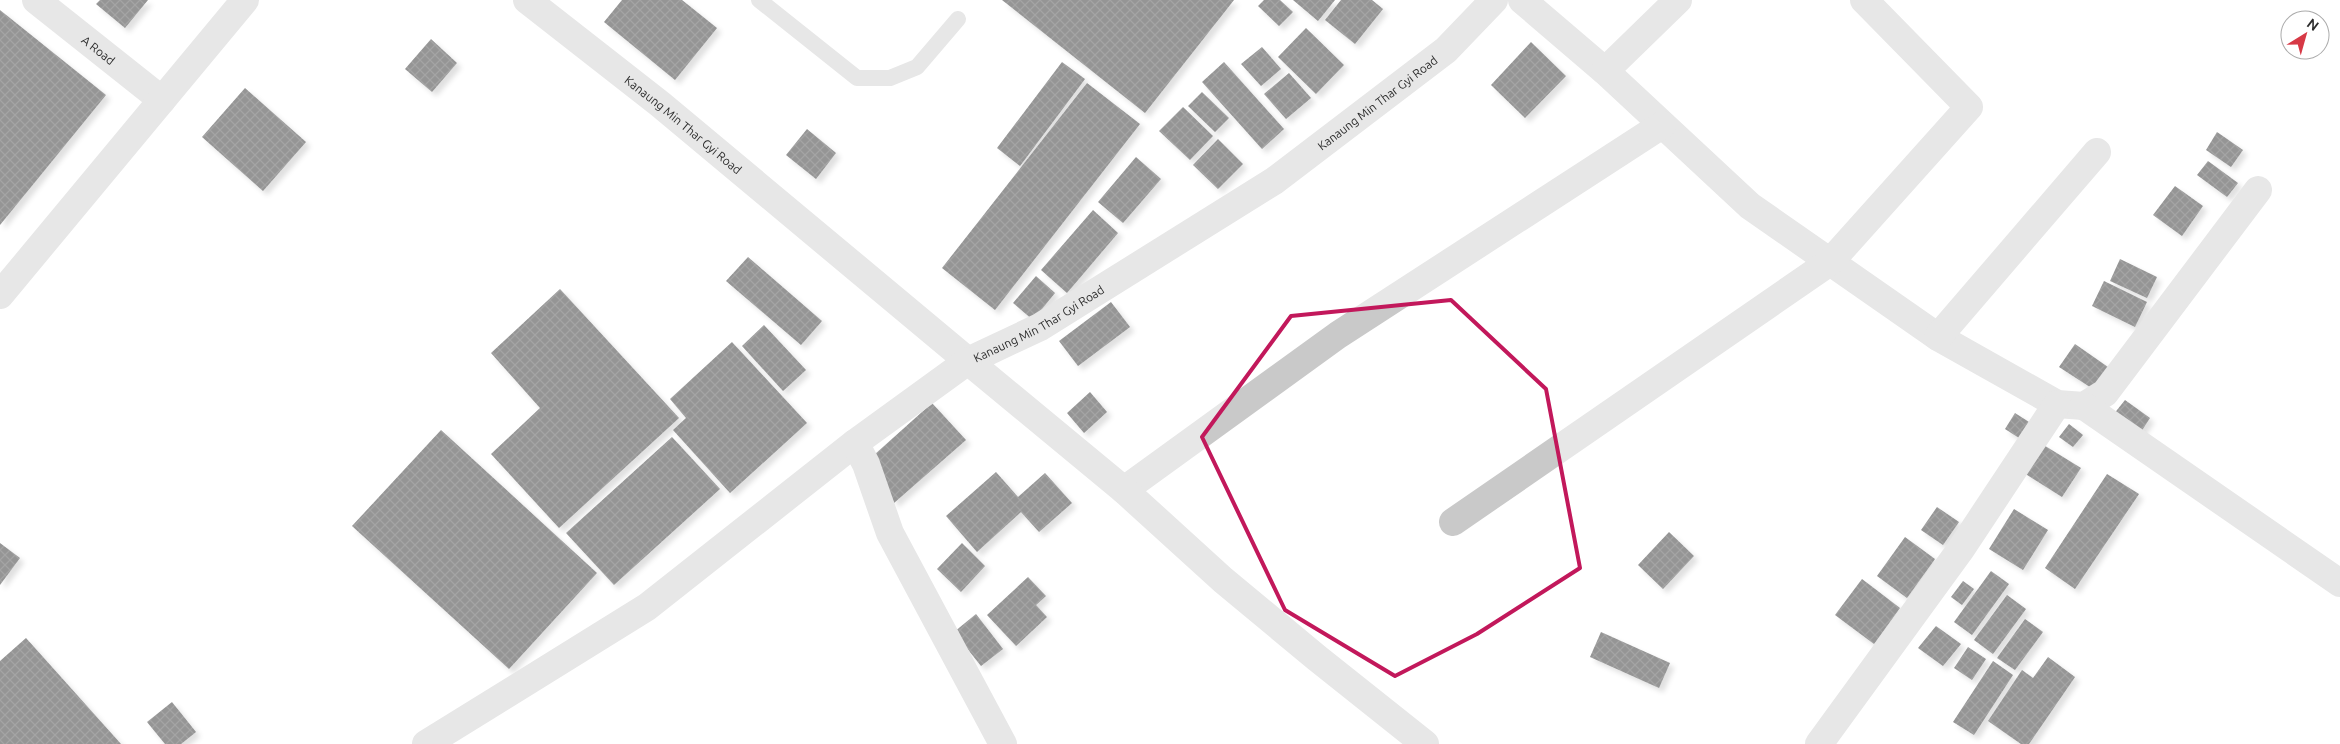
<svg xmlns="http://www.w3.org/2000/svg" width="2340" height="744" viewBox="0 0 2340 744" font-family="Ubuntu,sans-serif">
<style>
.building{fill:url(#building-cross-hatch);filter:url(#shadow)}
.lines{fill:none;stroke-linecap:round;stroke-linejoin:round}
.lane{stroke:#c9c9c9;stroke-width:16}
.street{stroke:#c9c9c9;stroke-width:28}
.marked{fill:none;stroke:#c2185b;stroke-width:4;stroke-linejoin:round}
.labels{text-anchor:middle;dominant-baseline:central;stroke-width:5;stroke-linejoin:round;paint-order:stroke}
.street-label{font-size:12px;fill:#2c2c2c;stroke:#fff}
</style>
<defs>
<pattern id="building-cross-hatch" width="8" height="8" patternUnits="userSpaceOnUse" patternTransform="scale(1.25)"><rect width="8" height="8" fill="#131313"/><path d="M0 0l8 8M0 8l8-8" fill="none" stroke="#363636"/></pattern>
<filter id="shadow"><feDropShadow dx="4.5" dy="4.5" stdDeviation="2.5" flood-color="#0004"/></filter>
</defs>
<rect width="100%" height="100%" fill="#fff"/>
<path class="building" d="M100 0H148L125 28 96 4Z
M622 0H682L717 28 675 80 604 22Z
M1002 0H1234L1145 113Z
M1264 0H1280L1293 12 1279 26 1258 6Z
M1293 0H1335L1318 21Z
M1341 0H1372L1383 9 1355 44 1325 20Z
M0 10 106 95 0 225Z
M1306 28 1344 65 1316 94 1278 57Z
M431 39 457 63 432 92 405 69Z
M1531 42 1566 76 1525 118 1491 85Z
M1262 47 1281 69 1261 86 1241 64Z
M1062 62 1085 79 1020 166 997 148Z
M1224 62 1284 129 1262 149 1202 82Z
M1289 73 1311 98 1286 119 1264 94Z
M1087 83 1140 124 995 310 942 268Z
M245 88 306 142 263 191 202 137Z
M1202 92 1229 118 1215 132 1188 106Z
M1183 107 1213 136 1190 160 1159 131Z
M807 129 836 153 816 179 786 155Z
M2217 132 2243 150 2231 167 2206 150Z
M1218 139 1243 164 1218 189 1193 165Z
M1136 157 1161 179 1123 223 1098 202Z
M2208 161 2238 183 2227 197 2197 175Z
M2175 186 2203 206 2182 236 2153 215Z
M1093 210 1118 233 1067 293 1041 270Z
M748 257 822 321 801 345 726 281Z
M2120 259 2157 277 2147 298 2110 281Z
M1036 276 1055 293 1033 320 1013 303Z
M2104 281 2147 302 2135 327 2092 306Z
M560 289 679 418 559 528 491 454 540 408 491 353Z
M1111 302 1130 327 1078 366 1059 341Z
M764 325 806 370 783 391 742 346Z
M732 342 807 423 730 493 673 430 686 418 670 399Z
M2075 344 2108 367 2093 389 2059 367Z
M1090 392 1107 412 1084 433 1067 413Z
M2125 400 2150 418 2139 435 2113 415Z
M932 403 966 440 894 503 874 455Z
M2015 413 2029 422 2019 438 2005 429Z
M2069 424 2083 435 2073 447 2059 437Z
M441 430 597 573 509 669 352 526Z
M672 437 720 489 614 585 566 533Z
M2042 444 2081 468 2062 497 2024 473Z
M996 472 1018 497 1045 473 1072 503 1039 532 1021 512 977 552 946 516Z
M2107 474 2139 494 2075 589 2045 568Z
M1937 507 1959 522 1943 545 1921 530Z
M2014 509 2048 530 2023 570 1989 549Z
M1669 532 1694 556 1663 589 1638 565Z
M1905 537 1935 559 1907 598 1877 576Z
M0 543 20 558 0 585Z
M962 543 985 566 961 592 937 569Z
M1991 571 2009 584 1972 635 1954 622Z
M1028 577 1046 596 1036 605 1047 617 1016 646 987 615Z
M1862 579 1900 608 1874 644 1835 615Z
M1963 581 1974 589 1962 605 1951 597Z
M2007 595 2026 609 1993 654 1974 640Z
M976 614 1003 649 981 666 954 632Z
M2025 619 2043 632 2015 670 1997 658Z
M1936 626 1961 644 1943 666 1918 648Z
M1601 632 1670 663 1659 688 1590 657Z
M26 638 121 744H0V661Z
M1968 647 1986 659 1972 680 1954 668Z
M2048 657 2075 677 2029 744H2021L1988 721 2022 670 2033 678Z
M1993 661 2013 675 1974 735 1953 722Z
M172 702 196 732 181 744H165L147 722Z"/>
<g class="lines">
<path class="lane" d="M759 0 857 78H890L917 67 958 19"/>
<g class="street">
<path id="s1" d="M36 0 162 100"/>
<path id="s2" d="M527 0 660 104 968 361 1040 327 1274 181 1446 50 1494 0"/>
<path d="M1522 0 1605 71 1750 206 1938 337 2057 404 2084 406 2105 393 2258 190"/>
<path d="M1605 71 1678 0"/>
<path d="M0 295 245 0"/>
<path d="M1938 337 2097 152"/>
<path d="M2084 406 2340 583"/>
<path d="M1124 490 1338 335 1662 125"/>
<path d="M1453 522 1830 262 1969 107 1864 0"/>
<path d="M426 744 647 607 855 443"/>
<path d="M1003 744 890 533 866 464 855 443 968 361 1124 490 1223 580 1317 658 1425 744"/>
<path d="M1819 744 1961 549 2057 404"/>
</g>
</g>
<path d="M0 0H2340V744H0ZM1451 300 1546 389 1580 568 1477 634 1395 676 1285 610 1202 437 1291 316Z" fill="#fff" fill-opacity=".55" fill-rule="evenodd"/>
<path class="marked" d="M1451 300 1546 389 1580 568 1477 634 1395 676 1285 610 1202 437 1291 316Z"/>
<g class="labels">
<g class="street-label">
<text stroke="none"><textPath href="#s1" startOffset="80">A Road</textPath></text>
<text stroke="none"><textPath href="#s2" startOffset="1055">Kanaung Min Thar Gyi Road</textPath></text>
<text stroke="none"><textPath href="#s2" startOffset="200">Kanaung Min Thar Gyi Road</textPath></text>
<text stroke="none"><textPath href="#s2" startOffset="650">Kanaung Min Thar Gyi Road</textPath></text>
</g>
</g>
<g transform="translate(2305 35) rotate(37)"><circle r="24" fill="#ffffff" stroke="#ababab"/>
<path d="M0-4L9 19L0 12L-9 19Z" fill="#d73946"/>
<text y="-8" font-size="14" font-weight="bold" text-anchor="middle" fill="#2c2c2c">N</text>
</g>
</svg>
